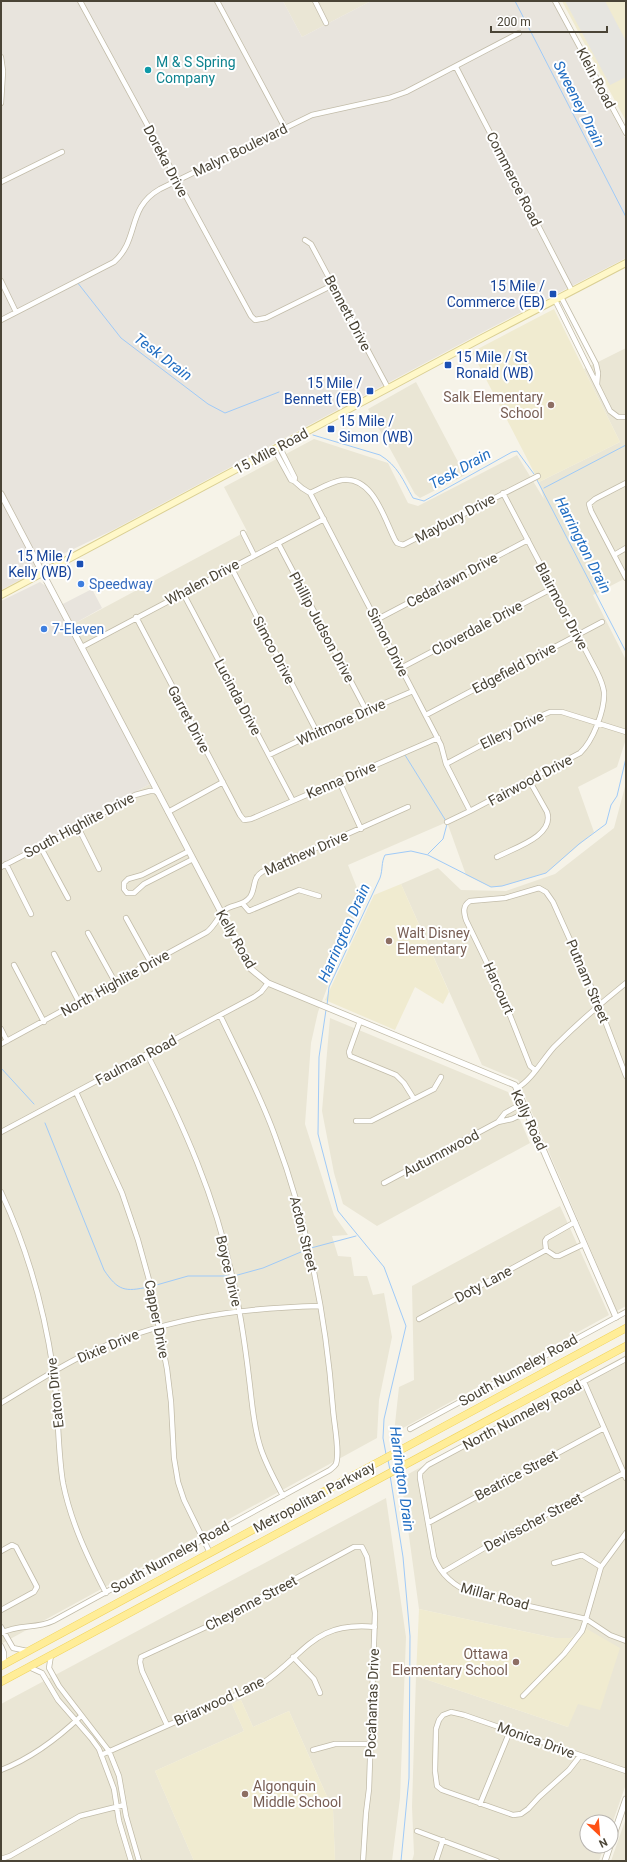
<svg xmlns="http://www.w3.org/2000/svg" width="627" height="1862" viewBox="0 0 627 1862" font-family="Roboto,sans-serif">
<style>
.residential{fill:#eae6d5}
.industrial{fill:#e8e4dd}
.education{fill:#f0ebd0}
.parking{fill:#e6e5e0}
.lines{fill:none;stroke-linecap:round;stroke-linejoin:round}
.stream{stroke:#9fcaf8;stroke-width:1}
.minor-casing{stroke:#c2bca9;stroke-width:6}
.tertiary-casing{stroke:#c2bca9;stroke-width:7}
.secondary-casing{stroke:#dacf93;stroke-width:8}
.primary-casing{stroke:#f0d35b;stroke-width:8}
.minor{stroke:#fff;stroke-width:4.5}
.tertiary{stroke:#fff;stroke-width:5.5}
.secondary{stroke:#fff8c9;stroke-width:6}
.primary{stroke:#ffed98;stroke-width:7}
.culture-dot{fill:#0f9aa8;stroke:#fff;stroke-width:1.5}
.transit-dot{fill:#1a4fb4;stroke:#fff;stroke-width:1.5}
.education-dot{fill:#8d6e63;stroke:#fff;stroke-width:1.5}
.shop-dot{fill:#3f7fe0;stroke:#fff;stroke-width:1.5}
.labels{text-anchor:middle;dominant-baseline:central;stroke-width:4;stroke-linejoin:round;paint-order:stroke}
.culture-label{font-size:14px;fill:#0d838f;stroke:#fff;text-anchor:start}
.street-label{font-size:14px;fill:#4a4436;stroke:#fff}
.transit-label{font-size:14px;fill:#164399;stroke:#fff;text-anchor:end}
.education-label{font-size:14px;fill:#785e54;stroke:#fff;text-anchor:end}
.shop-label{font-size:14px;fill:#366cbe;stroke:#fff;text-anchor:start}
.water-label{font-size:15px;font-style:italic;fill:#226ec2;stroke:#fff}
</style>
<rect width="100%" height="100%" fill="#f6f3e8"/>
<path class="residential" d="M283 1H371L302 37Z
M626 348V578L593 595 626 660V739L617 767 578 787 594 832 546 873 502 886 491 887 466 875 447 822 348 865 361 898 318 1012 311 1043 305 1124 334 1215 348 1235 332 1236 338 1256 351 1257 354 1276H367L373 1295 384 1293 392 1337 379 1400 377 1438 1 1644V864L150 784 68 627 247 531 224 487 314 439 388 463 408 503 418 506 517 455 544 499 539 482 620 442 584 369Z
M416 382 465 475 420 498 415 494 368 409Z
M626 783V1306L617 1311 518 1080 482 1065 401 884 438 868 461 890 506 891 555 874 614 828Z
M330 1018 508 1092 530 1143 377 1226 343 1204 334 1173 322 1111Z
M560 1206 609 1315 394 1433 399 1387 414 1380 412 1286Z
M626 1355V1784L611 1827V1822H587V1846H604L599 1861H412L414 1854 412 1807 416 1676 568 1727 587 1629 571 1638H555L419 1609 401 1478Z
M386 1498 406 1637 400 1798 392 1861H335L333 1810 289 1711 253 1727 241 1700 232 1704 244 1731 155 1771 194 1861H1V1704Z
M626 1818V1861H611Z"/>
<path class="industrial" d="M1 1H283L302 37 371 1H552L626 140V258L481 333 113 530 36 567 33 573 1 590Z
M40 582 47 587 57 607 92 589 102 608 68 627 150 784 1 864V601Z"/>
<path class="education" d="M562 1H626V121L601 75Z
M554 309 620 442 539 482 472 352Z
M401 884 449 992 443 1004 415 987 395 1030 325 1000 374 895Z
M419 1609 555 1638H571L587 1629 620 1648 600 1710 578 1704 568 1727 416 1676Z
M241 1700 253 1727 289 1711 333 1810 335 1861H194L155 1771 244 1731 232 1704Z"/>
<path class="parking" d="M565 1H605L626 41V77L610 85Z"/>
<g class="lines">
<path class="stream" d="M515 1 626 217
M77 282 121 338 208 404 225 413 279 392
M313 435 380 455C398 466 403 480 413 498L424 501 512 452 517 451 534 474
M537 480 626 652
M544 488 626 445
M405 755 446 821
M428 854 443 839 447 824
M327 1005 329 987 380 878C383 869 381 863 385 855L411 851 428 855 491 887 502 886 546 873 579 844 606 824 611 805 617 796 626 758
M326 1010 319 1057 318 1134 338 1211 384 1267 406 1326 384 1419 383 1438 386 1454
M1 1068 34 1104
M45 1123 104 1270C118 1291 125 1292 148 1287
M311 1248 356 1236
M234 1276 263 1268 308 1249
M153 1286 188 1276H231
M388 1460 390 1470
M390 1475 403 1557 410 1636 409 1778 401 1861"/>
<defs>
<path id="minor" d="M80 1 251 316 255 320 266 318 333 285
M217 1 285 128
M315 1 326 23
M555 1 626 133
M1 57 3 71 1 103
M456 67 572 291
M1 182 62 152
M305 240 311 244 388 388
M1 281 16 312
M561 297 596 364 598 373 597 384
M555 300 610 411 618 417H626
M1 320 114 262C140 239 126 208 160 189L312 115 389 98 406 92 519 33
M274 449 291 480 294 481 295 478 279 446
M294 481 302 488 310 493 441 745 446 764 470 811
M626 483 595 499 589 504 591 511 626 578
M310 493C321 488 331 482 342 480 373 476 384 518 395 540L397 543 403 545 538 476
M243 533 254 555
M278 543 366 710
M614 555 626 548
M231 567 317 732
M183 593 293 801
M136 617 240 815 244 820 251 819 438 738
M376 620 528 540
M82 647 324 519
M401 668 553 588
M426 715 602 622
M269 755 317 732 413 691
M446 764 521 724 550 712H562L626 732
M339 781 361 829
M168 812 223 782
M447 822 470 811 580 753C593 741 605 710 604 692 603 685 600 678 597 672L503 493
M78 827 99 869
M40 846 68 898
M189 851 142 875 128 879 124 883V889L127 893H134L144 884 193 859
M497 857C514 848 555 836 547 812L529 780
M6 864 31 914
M1 867 78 827 135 795 150 791H155L159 794
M243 904 249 911 299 890 319 896
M126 918 151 963
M88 933 115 982
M54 954 79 1002
M14 965 44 1022
M360 1021 349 1052 350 1056 396 1075 404 1083 414 1099
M1 1029 7 1041
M1 1044 207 932C216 925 220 912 228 908 236 904 244 905 250 897 256 888 252 878 262 872L408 807
M147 1054C183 1124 216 1198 232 1276 240 1309 245 1344 249 1378 252 1401 253 1424 260 1446 265 1463 275 1480 283 1496
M535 1070 530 1066 500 990 466 920C464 913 462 906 470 901L505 898 539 888 546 892 553 902 597 1000 626 1076
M517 1088C531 1081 543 1059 554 1047 577 1024 601 1003 626 983
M76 1092 122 1193 138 1240 151 1287 167 1369 171 1402 174 1458 178 1482 184 1500 210 1553
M523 1103 505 1113 498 1122 512 1119 527 1112
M356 1121H371L434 1089 441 1077
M1 1132 254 997 261 992 268 983
M384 1183 498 1122
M1 1192C27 1248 44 1308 53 1369 59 1406 57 1447 63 1483 71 1523 88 1558 106 1593
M575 1222 547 1238 545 1241 546 1250 555 1256H559L584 1244
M419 1319 546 1250
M626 1359 428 1465 420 1473V1478L434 1557C440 1574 455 1587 472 1593L586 1619 610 1635 626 1641
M584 1382 626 1478
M1 1403C28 1387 54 1370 82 1356 159 1319 235 1308 320 1306
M410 1429 626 1312
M428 1523 604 1428
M1 1551 12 1545 16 1547 37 1587 34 1592 1 1610
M554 1563 582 1555 601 1567
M443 1572 498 1540 624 1473
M1 1627 13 1648 27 1651
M1 1633C19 1624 36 1629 53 1621L330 1470C332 1468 334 1467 336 1464 340 1451 334 1424 333 1409 326 1316 308 1224 275 1136 260 1094 239 1055 220 1015
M1 1646 4 1653V1664
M51 1655 49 1668 59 1686 109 1751 119 1776 126 1816 139 1861
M293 1657 314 1679 320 1693
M29 1667 42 1673 58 1700 91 1738 99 1749 114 1789 119 1821 131 1861
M523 1696 564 1654 582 1631 586 1619 601 1567 626 1533
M167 1725 142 1671 140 1662 141 1657 206 1627 354 1547H362L367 1557 375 1613 369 1789 366 1813 363 1861
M313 1750 335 1744H371
M101 1755 263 1683C306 1654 313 1621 375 1627
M580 1756 569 1770 539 1797 528 1809 521 1814 513 1815 442 1790 437 1786 435 1771 436 1729 439 1720 443 1715 451 1712 464 1715 626 1771
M1 1770C32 1758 57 1739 81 1716
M480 1804 510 1731
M417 1831 497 1861
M1 1859 10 1856 80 1816 124 1805
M436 1861 443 1840"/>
<path id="tertiary" d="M1 494 251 969 268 983 515 1085 616 1317
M611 1843 626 1799
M605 1861 610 1846"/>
<path id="secondary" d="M1 595 482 338 626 263"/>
<path id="primary" d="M1 1666 626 1328
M1 1682 626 1346"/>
</defs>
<use href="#minor" class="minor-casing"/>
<use href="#tertiary" class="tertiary-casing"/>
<use href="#secondary" class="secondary-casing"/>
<use href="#primary" class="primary-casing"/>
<use href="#minor" class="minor"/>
<use href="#tertiary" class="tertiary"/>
<use href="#secondary" class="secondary"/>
<use href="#primary" class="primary"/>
</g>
<circle class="culture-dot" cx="148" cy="70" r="4"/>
<g class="transit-dot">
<rect x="549" y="290" width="8" height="8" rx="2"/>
<rect x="444" y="361" width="8" height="8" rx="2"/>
<rect x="366" y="387" width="8" height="8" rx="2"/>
<rect x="327" y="425" width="8" height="8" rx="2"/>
<rect x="76" y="560" width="8" height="8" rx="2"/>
</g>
<g class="education-dot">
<circle cx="551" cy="405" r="4"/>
<circle cx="389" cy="941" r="4"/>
<circle cx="516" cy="1662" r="4"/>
<circle cx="245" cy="1794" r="4"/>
</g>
<g class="shop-dot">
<circle cx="81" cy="584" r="4"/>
<circle cx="44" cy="629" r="4"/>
</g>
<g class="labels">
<g class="culture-label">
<text x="156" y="62">M &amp; S Spring<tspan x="156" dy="16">Company</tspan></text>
</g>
<g class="street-label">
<text transform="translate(596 78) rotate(62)">Klein Road</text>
<text transform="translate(240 150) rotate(-26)">Malyn Boulevard</text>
<text transform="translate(166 161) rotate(62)">Doreka Drive</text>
<text transform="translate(514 179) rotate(63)">Commerce Road</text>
<text transform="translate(348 313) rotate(62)">Bennett Drive</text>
<text transform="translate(271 451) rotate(-28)">15 Mile Road</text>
<text transform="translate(455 518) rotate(-28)">Maybury Drive</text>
<text transform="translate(452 580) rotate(-28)">Cedarlawn Drive</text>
<text transform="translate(202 582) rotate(-28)">Whalen Drive</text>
<text transform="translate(562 606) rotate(62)">Blairmoor Drive</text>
<text transform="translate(322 627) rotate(62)">Phillip Judson Drive</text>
<text transform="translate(477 628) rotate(-28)">Cloverdale Drive</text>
<text transform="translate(388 642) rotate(63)">Simon Drive</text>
<text transform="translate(274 650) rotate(62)">Simco Drive</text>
<text transform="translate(514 668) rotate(-28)">Edgefield Drive</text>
<text transform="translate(238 697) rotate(62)">Lucinda Drive</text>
<text transform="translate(189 719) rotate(62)">Garret Drive</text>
<text transform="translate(341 722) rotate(-24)">Whitmore Drive</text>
<text transform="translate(512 730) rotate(-26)">Ellery Drive</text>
<text transform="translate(341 780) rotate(-23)">Kenna Drive</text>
<text transform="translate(530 780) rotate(-28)">Fairwood Drive</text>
<text transform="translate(79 825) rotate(-28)">South Highlite Drive</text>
<text transform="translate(306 853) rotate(-24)">Matthew Drive</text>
<text transform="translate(236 939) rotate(60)">Kelly Road</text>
<text transform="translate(588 981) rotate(67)">Putnam Street</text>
<text transform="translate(115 983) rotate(-29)">North Highlite Drive</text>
<text transform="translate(499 988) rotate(66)">Harcourt</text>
<text transform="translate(136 1060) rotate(-28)">Faulman Road</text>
<text transform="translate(529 1120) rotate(65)">Kelly Road</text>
<text transform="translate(441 1153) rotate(-28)">Autumnwood</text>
<text transform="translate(304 1234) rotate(76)">Acton Street</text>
<text transform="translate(229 1271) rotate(77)">Boyce Drive</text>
<text transform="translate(483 1284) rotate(-28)">Doty Lane</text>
<text transform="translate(157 1319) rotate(79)">Capper Drive</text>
<text transform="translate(108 1346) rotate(-23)">Dixie Drive</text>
<text transform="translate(518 1370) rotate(-29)">South Nunneley Road</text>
<text transform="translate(55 1393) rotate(-96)">Eaton Drive</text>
<text transform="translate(522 1415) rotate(-28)">North Nunneley Road</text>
<text transform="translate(516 1475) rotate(-28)">Beatrice Street</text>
<text transform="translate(314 1497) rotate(-28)">Metropolitan Parkway</text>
<text transform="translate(533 1522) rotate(-28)">Devisscher Street</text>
<text transform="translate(170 1557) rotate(-29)">South Nunneley Road</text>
<text transform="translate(495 1596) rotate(15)">Millar Road</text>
<text transform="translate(251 1603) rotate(-28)">Cheyenne Street</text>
<text transform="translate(219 1701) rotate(-25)">Briarwood Lane</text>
<text transform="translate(372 1703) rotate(-88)">Pocahantas Drive</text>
<text transform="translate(536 1740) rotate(20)">Monica Drive</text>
</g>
<g class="transit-label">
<text x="545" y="286">15 Mile /<tspan x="545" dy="16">Commerce (EB)</tspan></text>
<text x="456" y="357" text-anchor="start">15 Mile / St<tspan x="456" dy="16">Ronald (WB)</tspan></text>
<text x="362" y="383">15 Mile /<tspan x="362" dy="16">Bennett (EB)</tspan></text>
<text x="339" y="421" text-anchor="start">15 Mile /<tspan x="339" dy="16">Simon (WB)</tspan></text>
<text x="72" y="556">15 Mile /<tspan x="72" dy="16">Kelly (WB)</tspan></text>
</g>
<g class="education-label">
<text x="543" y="397">Salk Elementary<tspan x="543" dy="16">School</tspan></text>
<text x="397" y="933" text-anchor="start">Walt Disney<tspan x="397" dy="16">Elementary</tspan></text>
<text x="508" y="1654">Ottawa<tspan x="508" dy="16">Elementary School</tspan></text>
<text x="253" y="1786" text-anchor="start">Algonquin<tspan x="253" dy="16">Middle School</tspan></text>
</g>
<g class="shop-label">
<text x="89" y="584">Speedway</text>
<text x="52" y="629">7-Eleven</text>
</g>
<g class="water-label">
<text transform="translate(579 104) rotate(63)">Sweeney Drain</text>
<text transform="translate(163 357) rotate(37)">Tesk Drain</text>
<text transform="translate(460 469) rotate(-29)">Tesk Drain</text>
<text transform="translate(583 545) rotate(63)">Harrington Drain</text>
<text transform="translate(344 933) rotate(-66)">Harrington Drain</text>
<text transform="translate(402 1479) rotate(82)">Harrington Drain</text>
</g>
</g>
<rect width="627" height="1862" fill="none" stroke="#4a4436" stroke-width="4"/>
<g transform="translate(599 1834) rotate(154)"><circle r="19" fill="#ffffff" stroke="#b7b4af"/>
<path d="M0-3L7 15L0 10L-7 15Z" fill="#ff5216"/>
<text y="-6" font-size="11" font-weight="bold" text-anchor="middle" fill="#4a4436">N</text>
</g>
<path d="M491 26v6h116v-6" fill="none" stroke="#4a4436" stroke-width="2"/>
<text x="497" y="26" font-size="12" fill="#4a4436" stroke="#ffffff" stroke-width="3" paint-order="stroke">200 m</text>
</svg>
